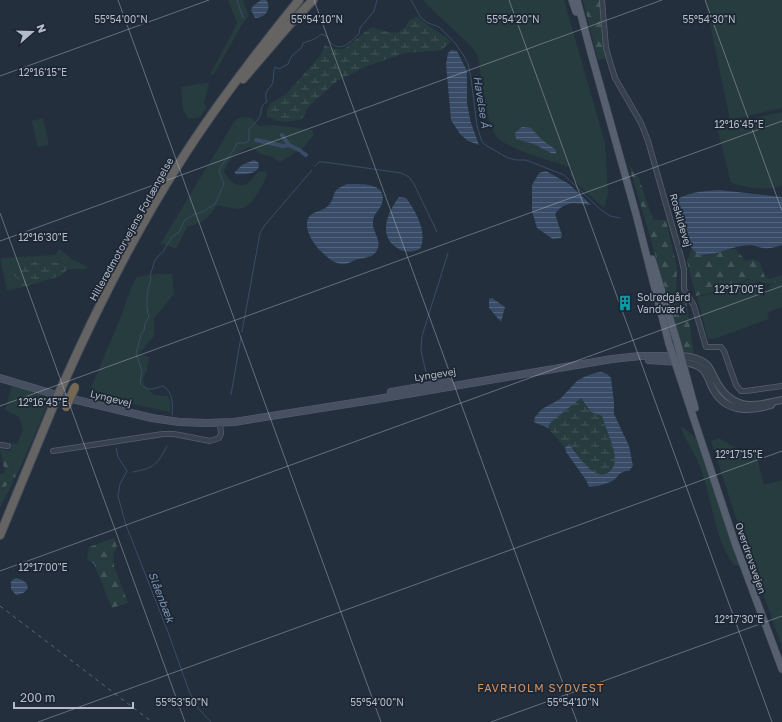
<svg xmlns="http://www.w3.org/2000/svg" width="782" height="722" viewBox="0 0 782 722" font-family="'Golos Text',sans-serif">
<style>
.green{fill:#263c3f}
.forest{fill:url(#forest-firs)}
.wetland{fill:url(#wetland-marsh)}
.water{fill:url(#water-rules)}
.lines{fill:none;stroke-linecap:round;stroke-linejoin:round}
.stream{stroke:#394c67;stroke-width:1}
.canal{stroke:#394c67;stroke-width:4}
.minor-casing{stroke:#565f6c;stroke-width:6}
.tertiary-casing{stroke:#565f6c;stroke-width:8}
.secondary-casing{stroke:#565f6c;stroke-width:8}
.primary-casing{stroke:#414a57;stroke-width:8}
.trunk-casing{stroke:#434c59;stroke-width:10}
.minor{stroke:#38414e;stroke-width:4.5}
.tertiary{stroke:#38414e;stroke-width:6}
.secondary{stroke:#465061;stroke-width:7}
.primary{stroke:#56606e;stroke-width:7}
.trunk{stroke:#656462;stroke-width:8}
.rail{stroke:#5a6575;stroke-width:1;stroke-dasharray:4 4;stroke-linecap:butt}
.trunk-bridge-casing{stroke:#434c59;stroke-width:10;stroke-linecap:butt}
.motorway-bridge-casing{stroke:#434c59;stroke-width:10;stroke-linecap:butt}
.trunk-bridge{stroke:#656462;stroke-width:8}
.motorway-bridge{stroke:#746855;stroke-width:8}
.ticks{fill:none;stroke:#b4bcc9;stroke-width:1;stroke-opacity:0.45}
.labels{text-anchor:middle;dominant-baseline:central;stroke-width:3.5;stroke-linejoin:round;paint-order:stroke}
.street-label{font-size:10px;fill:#b4bcc9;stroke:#1d2633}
.poi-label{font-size:10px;fill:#b4bcc9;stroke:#1d2633;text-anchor:start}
.water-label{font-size:11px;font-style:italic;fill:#7c92b1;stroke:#1d2633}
.neighbourhood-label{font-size:11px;letter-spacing:1px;fill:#d59563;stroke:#1d2633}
.ticks-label{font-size:10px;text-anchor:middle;fill:#b4bcc9;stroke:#1d2633;stroke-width:3.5;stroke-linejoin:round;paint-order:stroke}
</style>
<defs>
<pattern id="forest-firs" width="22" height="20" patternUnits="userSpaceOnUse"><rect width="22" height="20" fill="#263c3f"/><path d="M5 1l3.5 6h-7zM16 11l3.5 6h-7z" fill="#435659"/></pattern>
<pattern id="wetland-marsh" width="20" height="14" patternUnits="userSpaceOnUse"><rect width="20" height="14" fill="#263c3f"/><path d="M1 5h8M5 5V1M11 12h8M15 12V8" fill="none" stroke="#435659"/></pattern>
<pattern id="water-rules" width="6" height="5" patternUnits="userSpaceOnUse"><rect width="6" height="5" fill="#394c67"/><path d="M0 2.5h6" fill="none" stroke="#53647b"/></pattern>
</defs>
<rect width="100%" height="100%" fill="#242f3e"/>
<path class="green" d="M228 0H243L249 16 243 23 214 74 210 75 237 23Z
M424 0H564L605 143 608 194 604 208 578 185 570 174 573 168C556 162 508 150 497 137 485 122 482 77 478 57L472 47 427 5Z
M705 0H782V108L730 120Z
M205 83H209L204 104 207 107 200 117 189 119 183 110 181 87Z
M782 112V186C761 191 751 188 731 183L717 127Z
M245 117 252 118 258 126 274 125 313 130V136L304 147 280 162 270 156 260 154 255 149 249 147 233 156 224 170C227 181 241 192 251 180 255 176 255 175 260 171L266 172 267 176C261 187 253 207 239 209 233 209 224 206 217 205 206 221 206 221 187 227L176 249 161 243 234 122 239 118Z
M43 118 49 145 38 147 32 121Z
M59 249 72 259 86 266 87 269H68L60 276 7 291 0 258 55 255Z
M158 274H172L174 294 154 318V336L139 354 149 357 147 370 143 379 144 385 154 395 168 396 171 404 170 412 114 400 90 390 121 316 131 288 137 277Z
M747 280 757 281 762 297 768 292 770 285 782 281V307L767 313 769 319 714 339H708L697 297 731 289Z
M12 386 51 396C35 434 20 471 0 508V491L16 477 6 450 11 451 12 443 17 444 23 430 19 417 5 410Z
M683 427 696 438 739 565H734C714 540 712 499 701 469 696 454 686 442 681 428Z
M719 438 739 450 754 447 764 485 782 480V647L734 512 711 441Z"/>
<path class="forest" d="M583 0H600L607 58 598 60Z
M629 165 639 179 653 220H666L677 268 676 290 686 300 694 354 688 353 683 350Z
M692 248 699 255 708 256 721 250 735 249 746 261 754 259 760 263 765 277 769 279 782 275V281L768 284 758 281 747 279 732 288 696 296 687 261Z
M0 449 6 450 16 477 0 491V474L5 473Z
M114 538 117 547 113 555 114 566 128 603 112 608 94 564 87 559 89 547Z"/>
<path class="wetland" d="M417 17C428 26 440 32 451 41L442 50 405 53 367 66 337 81 309 106 302 119C286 122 281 124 267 116V110L271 103 286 94 320 56 325 45C344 54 345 48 359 37 363 33 368 30 372 27 387 32 402 39 409 20Z
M66 258 68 269 60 276 20 288 16 287 14 285 18 282 16 277 11 274V269L24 263 34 262 58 263Z
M581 397 591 412 602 416C605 426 614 447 615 457 615 463 614 467 610 471 596 485 576 453 569 444L565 448 548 428 551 422Z"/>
<path class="water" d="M261 0H266L268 3C270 12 264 18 255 18L251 10 253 6Z
M451 50 457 51 467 71V103L471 123 479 145 468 141 460 134 451 120 446 64 448 53Z
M522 127 531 128 541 139 556 150V154L551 153 534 144 516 139 515 133Z
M254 160 258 162C263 174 243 175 235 174V172L242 165Z
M546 171 569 184 591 205C576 203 565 200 555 214L562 235 561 238 553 239 537 228 532 211V185L539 173Z
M347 184C360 184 388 182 382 203 380 211 373 213 373 222 372 231 381 239 378 248 374 259 364 257 355 260 351 262 346 265 341 264 334 263 328 258 323 253 314 246 299 223 312 214 317 211 324 210 328 206 338 195 328 192 347 184Z
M719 190 782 197V245C776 247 770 249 764 248 759 248 755 245 751 245 733 245 716 256 698 255L685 240 681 233 672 203C686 192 702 191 719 190Z
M399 197 406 198C416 211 428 233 420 249 412 252 407 253 399 249 377 237 387 213 399 197Z
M492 298 505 307 501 322 489 308V299Z
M601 372 607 374 611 378 614 403V414L629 446 633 466 629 471C621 471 621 473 616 478 612 483 595 487 589 487L586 480 566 452 565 448 569 444C576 453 596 485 610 471 614 467 615 463 615 457 614 447 605 426 602 416L591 412 581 398 551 422 548 428 534 422 535 417 542 409 560 399 577 381 584 377 595 373Z
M16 578C31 581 32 593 16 595L11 589V581Z"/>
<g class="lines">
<path class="stream" d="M237 0 243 18
M411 0 421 18 428 23 439 27 455 43 464 56 468 64 471 78 477 126 482 142 487 146 508 158 517 160H526L564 175 600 209 610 216 620 218
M315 166 319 162H324L401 173 409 177 414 184 437 232
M242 332 260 233 265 225 312 170
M426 372 421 351 422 336 448 253
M231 395 241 337
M172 415C173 404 173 392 163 386 154 388 147 393 140 383L142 371 136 354 141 334 144 331 145 323 149 317C145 306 147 289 151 279L150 276 155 260 160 254 163 252 171 238 179 232 185 220 193 215 204 211 215 204 224 184 219 171C223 160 233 154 237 143H245L249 141V129C253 126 257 121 260 116 262 110 260 105 267 102 262 90 272 89 273 81 274 75 273 72 275 67L279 69 288 64 291 57 302 47 303 43C309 41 317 39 321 34L327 36C331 47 339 50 349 43 353 40 355 37 359 34L360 28 374 11 377 0
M116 448 118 457 127 471 120 484 118 496 126 525 168 632 189 691 196 706 211 722
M133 472C154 468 157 465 167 446"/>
<path class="canal" d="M282 135 289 145 301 151
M256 140 283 146 289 145
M303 153 306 155"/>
<defs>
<path id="minor" d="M602 0 606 48 610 62 615 78 641 123 648 141 681 257 684 270V289L694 306 706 347H721L724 351 736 385 741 391H746L782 386
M0 445 8 446
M53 451 163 434H174L210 441 219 438 221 434 220 423"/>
<path id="tertiary" d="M681 356C690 357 700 358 707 365 711 369 713 374 715 379 722 393 732 403 748 405 759 406 771 402 782 400
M683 362C689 363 696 364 701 368 708 373 709 382 713 389 725 412 749 412 771 405"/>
<path id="secondary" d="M649 360 679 362
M0 378 64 397 152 418 179 422 207 423 234 422 372 400 612 359 640 356H681
M391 392 449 382"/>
<path id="primary" d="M572 0 576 12
M577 0 591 53 636 214 669 344 735 543 782 669
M652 259 677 342 695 408"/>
<path id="trunk" d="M243 79 291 23 313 0
M64 382C98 306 135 232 180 162 216 105 257 52 299 0
M0 535 54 404"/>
</defs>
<use href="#minor" class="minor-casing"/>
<use href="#tertiary" class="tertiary-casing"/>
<use href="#secondary" class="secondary-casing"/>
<use href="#primary" class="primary-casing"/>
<use href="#trunk" class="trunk-casing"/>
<use href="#minor" class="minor"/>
<use href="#tertiary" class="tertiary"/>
<use href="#secondary" class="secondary"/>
<use href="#primary" class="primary"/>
<use href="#trunk" class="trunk"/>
<path class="rail" d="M0 606 152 722"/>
<defs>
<path id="trunk-bridge" d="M54 404 64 382"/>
<path id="motorway-bridge" d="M66 407 75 387"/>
</defs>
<use href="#trunk-bridge" class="trunk-bridge-casing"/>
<use href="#motorway-bridge" class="motorway-bridge-casing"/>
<use href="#trunk-bridge" class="trunk-bridge"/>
<use href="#motorway-bridge" class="motorway-bridge"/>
</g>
<path class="ticks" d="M118 0 381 722M314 0 577 722M509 0 772 722M705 0 782 211M0 76 209 0M0 213 185 722M0 241 662 0M0 406 782 121M0 571 782 286M38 722 782 451M491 722 782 616"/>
<defs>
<symbol id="building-bare" viewBox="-9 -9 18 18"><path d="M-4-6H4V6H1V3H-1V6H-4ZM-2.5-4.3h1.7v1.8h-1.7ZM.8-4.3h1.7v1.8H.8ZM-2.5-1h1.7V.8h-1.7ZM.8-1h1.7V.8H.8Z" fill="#0f9aa8" stroke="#1d2633" stroke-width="2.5" paint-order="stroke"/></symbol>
</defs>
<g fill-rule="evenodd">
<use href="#building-bare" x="614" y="292" width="22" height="22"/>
</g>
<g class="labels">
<g class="street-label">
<text transform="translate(681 220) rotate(74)">Roskildevej</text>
<text transform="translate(131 229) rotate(-61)">Hillerødmotorvejens Forlængelse</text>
<text transform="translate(435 374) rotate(-9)">Lyngevej</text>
<text transform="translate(111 398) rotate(14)">Lyngevej</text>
<text transform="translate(751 558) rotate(71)">Overdrevsvejen</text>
</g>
<g class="poi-label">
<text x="637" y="297">Solrødgård<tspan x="637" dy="12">Vandværk</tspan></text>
</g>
<g class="water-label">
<text transform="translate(482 102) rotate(81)">Havelse Å</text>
<text transform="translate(162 597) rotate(69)">Slåenbæk</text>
</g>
<g class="neighbourhood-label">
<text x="541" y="687">FAVRHOLM SYDVEST</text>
</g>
</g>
<g class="ticks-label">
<text x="121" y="23">55°54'00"N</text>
<text x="317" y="23">55°54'10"N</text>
<text x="513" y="23">55°54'20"N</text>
<text x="709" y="23">55°54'30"N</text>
<text x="43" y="76">12°16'15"E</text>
<text x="739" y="128">12°16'45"E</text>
<text x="43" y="241">12°16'30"E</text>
<text x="739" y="293">12°17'00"E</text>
<text x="43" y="406">12°16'45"E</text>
<text x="739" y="458">12°17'15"E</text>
<text x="43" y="571">12°17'00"E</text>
<text x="739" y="623">12°17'30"E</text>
<text x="182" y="706">55°53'50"N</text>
<text x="377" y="706">55°54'00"N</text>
<text x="573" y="706">55°54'10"N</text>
</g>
<g transform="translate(32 32) rotate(70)" stroke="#1d2633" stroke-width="3" paint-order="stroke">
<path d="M0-3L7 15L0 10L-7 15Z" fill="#b4bcc9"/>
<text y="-6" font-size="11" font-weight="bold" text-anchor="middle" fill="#b4bcc9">N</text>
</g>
<path d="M14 702v6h119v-6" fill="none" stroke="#b4bcc9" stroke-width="2"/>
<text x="20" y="702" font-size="12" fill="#b4bcc9" stroke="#1d2633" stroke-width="3" paint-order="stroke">200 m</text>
</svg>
